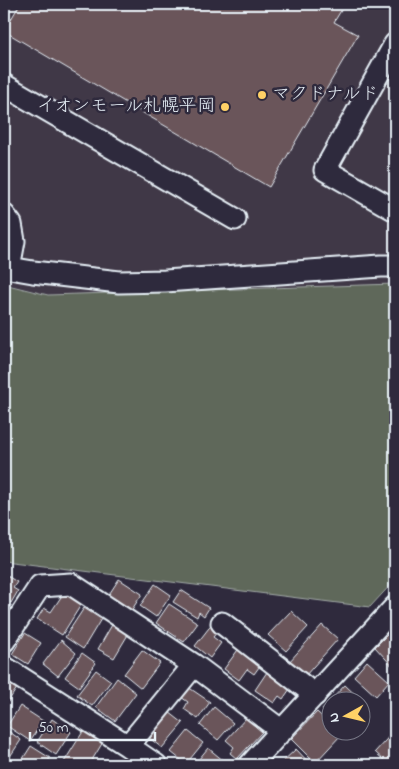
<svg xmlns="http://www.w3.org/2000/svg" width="399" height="769" viewBox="0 0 399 769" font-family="'Indie Flower','Klee One',sans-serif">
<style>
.built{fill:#413746}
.green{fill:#5f675a;stroke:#a4aca9}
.building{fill:#6b555a;stroke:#e8f1f8}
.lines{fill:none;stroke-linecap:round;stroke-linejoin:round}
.minor-casing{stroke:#e8f1f8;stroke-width:25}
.minor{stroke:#2f2a3d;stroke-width:21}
.poi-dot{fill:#ffd166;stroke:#2f2a3d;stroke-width:2}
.labels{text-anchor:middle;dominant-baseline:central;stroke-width:5;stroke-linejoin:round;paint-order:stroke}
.poi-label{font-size:18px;fill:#e8f1f8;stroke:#2f2a3d;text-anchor:start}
</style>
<rect width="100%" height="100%" fill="#2f2a3d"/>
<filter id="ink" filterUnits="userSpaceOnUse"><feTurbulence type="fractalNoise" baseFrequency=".02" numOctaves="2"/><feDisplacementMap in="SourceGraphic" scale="10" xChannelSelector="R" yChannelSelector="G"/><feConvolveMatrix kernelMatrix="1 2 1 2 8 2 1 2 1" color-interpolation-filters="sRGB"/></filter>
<g filter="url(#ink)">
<path class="built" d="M4 4H395V284L50 295 4 283Z"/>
<path class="green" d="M4 284 48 295 395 284V580L370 607 4 561Z"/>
<path class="building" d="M20 4H345L334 22 358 35 269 187 4 31Z
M4 574 17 582 13 588 18 591 11 603 4 598Z
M119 579 142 594 131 611 108 596Z
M155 584 171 595 156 617 140 606Z
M65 587 84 600 62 635 37 619 44 608 51 612 61 597 54 592Z
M181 590 209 608 204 616 199 612 197 617 173 602Z
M169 604 198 623 184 642 156 623Z
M84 608 101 619 83 649 65 637Z
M291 611 308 627 286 651 268 635Z
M113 623 129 633 114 658 98 649Z
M212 624 219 630 213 637 221 643 210 658 195 646Z
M322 625 338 639 305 676 289 662Z
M395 627V669L375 647Z
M25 633 41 643 28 664 12 654Z
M61 640 76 653 58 676 43 664Z
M240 647 262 663 254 674 247 669 239 680 224 669Z
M142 650 160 663 141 688 124 674Z
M82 653 96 663 79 687 65 677Z
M367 661 389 681 376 696 354 676Z
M269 669 292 686 283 699 279 696 274 703 255 690Z
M96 670 111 681 92 706 77 695Z
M117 678 136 693 115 721 96 707Z
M4 680 17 688 4 708Z
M345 685 365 704 362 707V702H332V718L322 710Z
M188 687 210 702 198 719 184 709 188 702 181 697Z
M20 706 43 721 30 741 7 726Z
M214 707 233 723 218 740 200 725Z
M169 712 183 723 162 748 148 737Z
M317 712 332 726V732H337L341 735 315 763 291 739Z
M246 718 262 732 237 759 230 753 234 747 226 740Z
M52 719 71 732 56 755 37 742Z
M4 728 21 740 7 761 4 759Z
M84 730 103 742 89 765H69L64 762Z
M395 730V756L388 764 375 752Z
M188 731 203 743 186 764 171 752Z
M31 746 50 758 46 765H19Z
M208 748 224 761 221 765H194Z
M296 749 311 765H279Z"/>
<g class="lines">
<defs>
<path id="minor" d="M395 44 325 170 395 210
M4 85 235 219
M4 215 11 224 14 241 9 268
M4 267 33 272 119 282 165 281 381 266H395
M222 623 315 695
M4 641 40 586 71 584 194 665 282 731
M4 667 128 746 156 765
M128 746 194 665
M250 765 395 607"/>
</defs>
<use href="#minor" class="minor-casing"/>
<use href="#minor" class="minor"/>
</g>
</g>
<g class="poi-dot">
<circle cx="262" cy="95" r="5"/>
<circle cx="225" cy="107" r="5"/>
</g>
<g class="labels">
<g class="poi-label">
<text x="272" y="95">マクドナルド</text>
<text x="215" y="107" text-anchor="end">イオンモール札幌平岡</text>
</g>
</g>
<rect width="399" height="769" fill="none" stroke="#2f2a3d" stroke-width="20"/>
<rect x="10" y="10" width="379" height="749" fill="none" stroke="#e8f1f8" stroke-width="2" filter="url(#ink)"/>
<g transform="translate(346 716) rotate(262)"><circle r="24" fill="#2f2a3d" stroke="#797a88"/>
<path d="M0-4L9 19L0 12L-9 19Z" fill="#ffd166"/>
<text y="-8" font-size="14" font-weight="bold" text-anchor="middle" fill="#e8f1f8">N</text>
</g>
<path d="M30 732v8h125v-8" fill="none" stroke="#e8f1f8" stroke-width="2.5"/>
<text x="38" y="732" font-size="15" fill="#e8f1f8" stroke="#2f2a3d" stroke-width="4" paint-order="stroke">50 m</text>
</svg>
